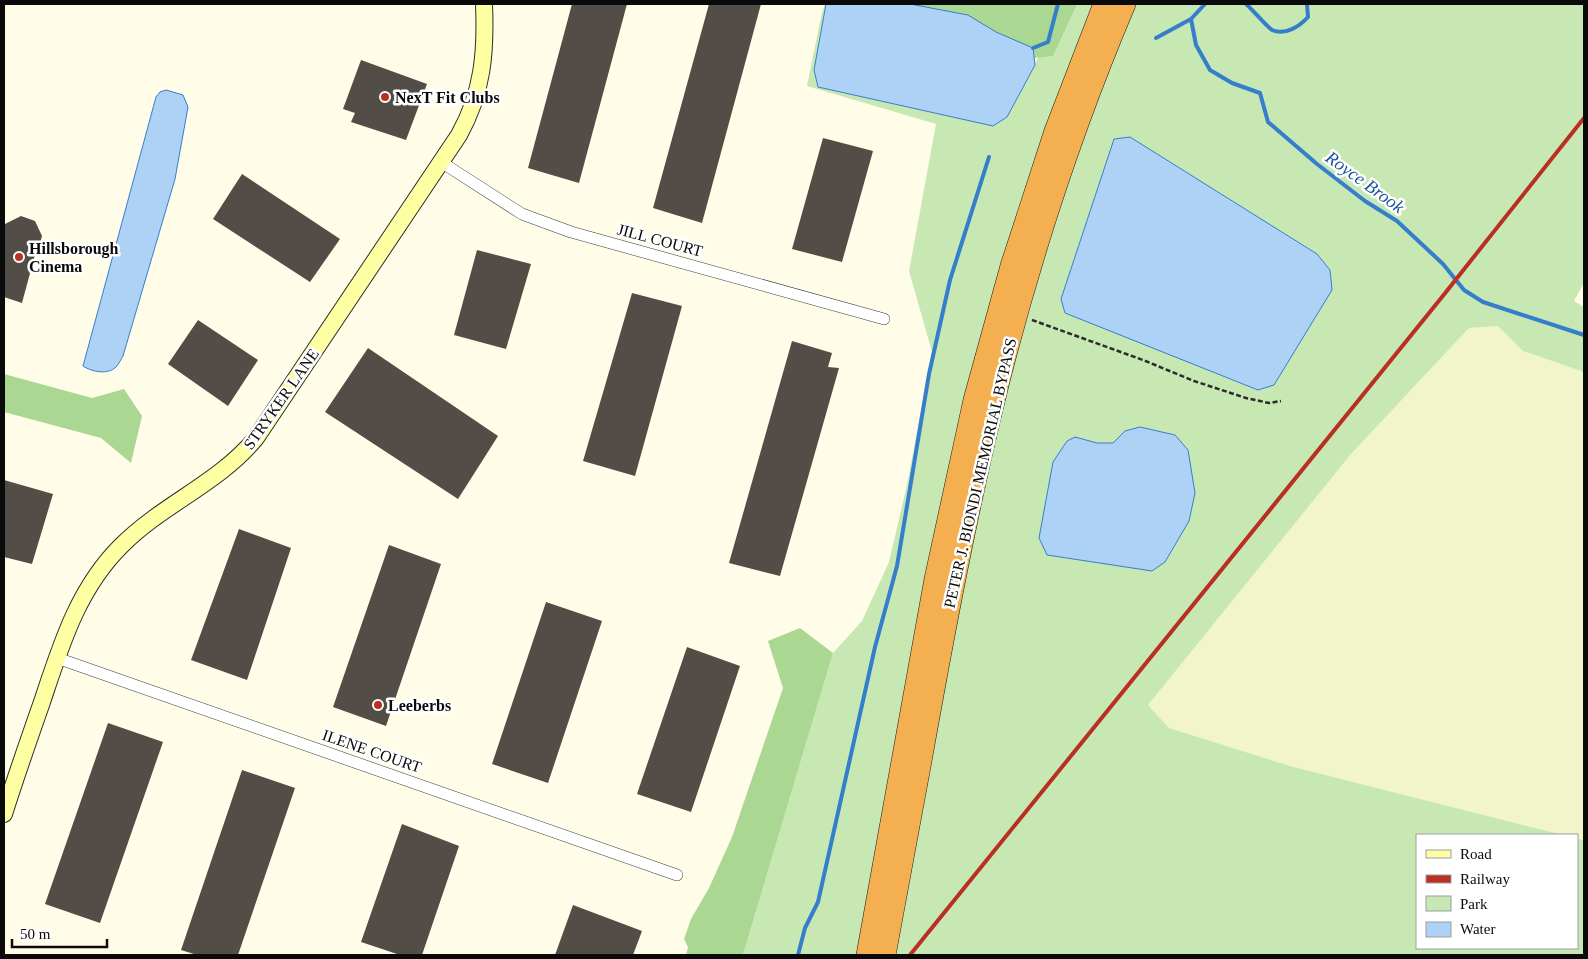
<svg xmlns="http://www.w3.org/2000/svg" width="1588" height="959" viewBox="0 0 1588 959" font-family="'Times New Roman',serif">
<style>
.farmland{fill:#f2f4c9}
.green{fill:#c8e8b3}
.forest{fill:#aad892}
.water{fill:#add2f5;stroke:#357ecc}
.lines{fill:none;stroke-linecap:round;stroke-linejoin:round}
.stream{stroke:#357ecc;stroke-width:4}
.building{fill:#534d47}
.street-casing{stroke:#3d3d3d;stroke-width:12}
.secondary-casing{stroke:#2c2c2c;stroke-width:18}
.highway-casing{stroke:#1b1b1b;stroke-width:22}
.path{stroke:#2c2c2c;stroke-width:2.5;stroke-dasharray:5 2.5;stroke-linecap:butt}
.street{stroke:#fff;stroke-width:11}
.secondary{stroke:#feffa3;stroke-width:16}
.highway{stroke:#f4af51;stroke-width:21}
.rail{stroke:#b92f24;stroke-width:4}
.poi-dot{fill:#b92f24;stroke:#fff;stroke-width:2}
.labels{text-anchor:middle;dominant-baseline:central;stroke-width:5;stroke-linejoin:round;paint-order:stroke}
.poi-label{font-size:16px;font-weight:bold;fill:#0a0a0a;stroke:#fff;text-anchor:start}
.street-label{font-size:16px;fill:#0a0a0a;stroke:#fff}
.water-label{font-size:18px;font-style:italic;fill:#16519a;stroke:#fff}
</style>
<rect width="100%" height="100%" fill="#fffde8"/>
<path class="farmland" d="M1498 326 1523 351 1584 372V840L1577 839V835H1563L1290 766 1169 728 1148 705 1351 454 1469 328Z"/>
<path class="green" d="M825 4H863L1034 66 1060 12 1061 4H1584V283L1574 301 1584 307V372L1523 351 1498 326 1469 328 1351 454 1148 705 1169 728 1290 766 1563 835H1417V948H1577V839L1584 840V955H743L833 653 862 621 889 562 908 480 932 352 909 271 936 124 807 86 822 12Z"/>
<path class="forest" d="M867 4H1077L1053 56 1015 60Z
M4 374 92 398 124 389 142 416 131 463 101 438 4 412Z
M800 628 833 653 743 955H686L688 947 684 939 691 919 709 888 732 837 783 688 768 641Z"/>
<path class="water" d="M826 4H910L968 15 996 32 1033 48 1035 65 1007 117 993 126 818 87 814 70Z
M166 90 183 95 188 107 175 179 123 356C121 359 119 364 116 367 108 375 92 372 83 366L156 97 160 92Z
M1130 137 1317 254 1330 270 1332 290 1274 385 1258 390 1065 313 1061 299 1114 139Z
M1140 427 1175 435 1188 450 1195 493 1189 521 1165 562 1152 571 1047 555 1039 538 1053 462 1067 441 1075 437 1097 443H1113L1125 431Z"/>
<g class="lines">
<path class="stream" d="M1205 4 1191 19 1196 45 1210 70 1232 83 1260 93 1268 122 1317 164 1365 201 1397 221 1443 264 1464 290 1483 302 1584 335
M1246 4C1252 9 1267 27 1272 30 1285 36 1300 26 1308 17L1307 4
M1156 38 1191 19
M1033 48 1048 42 1058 4
M798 955 805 928 818 902 875 647 897 566 929 374 950 280 989 157"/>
</g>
<path class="building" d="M572 4H627L579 183 528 168Z
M709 4H761L702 223 653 208Z
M361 60 427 84 406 140 351 122 355 113 343 109Z
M823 138 873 151 842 262 792 249Z
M242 174 340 239 310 282 213 219Z
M21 216 35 221 42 236 38 250 36 251 22 303 4 297V227L5 224Z
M477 250 531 264 506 349 454 335Z
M632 293 682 306 635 476 583 461Z
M198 320 258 360 228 406 168 364Z
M792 341 832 353 828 367 839 368 780 576 729 563Z
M368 348 498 436 458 499 325 412Z
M4 480 53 494 32 564 4 557Z
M239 529 291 548 247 680 191 660Z
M389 545 441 564 386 726 333 707Z
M546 602 602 621 548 783 492 764Z
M687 647 740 666 691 812 637 794Z
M108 723 163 742 100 923 45 904Z
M242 770 295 788 238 955H197L181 950Z
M402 824 459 846 422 955H400L361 942Z
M573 905 642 931 633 955H555Z"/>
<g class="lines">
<defs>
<path id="street" d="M441 162 522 214 571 232 884 319
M57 658 677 875"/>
<path id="secondary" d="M4 814C16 776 29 739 42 702 61 645 78 588 122 545 163 504 219 483 256 438L459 135C483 92 486 52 484 4"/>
<path id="highway" d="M867 955 935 579 974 400 1011 266 1055 131 1104 4
M885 955C897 890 909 826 921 761 943 638 966 514 996 393 1029 261 1072 129 1125 4"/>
</defs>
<use href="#street" class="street-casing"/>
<use href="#secondary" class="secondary-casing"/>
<use href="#highway" class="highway-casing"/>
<path class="path" d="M1032 320 1143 360 1194 381 1246 398 1269 403 1281 401"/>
<use href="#street" class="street"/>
<use href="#secondary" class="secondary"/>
<use href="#highway" class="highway"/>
<path class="rail" d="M910 955 1442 297 1584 118"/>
</g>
<g class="poi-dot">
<circle cx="385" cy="97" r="5"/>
<circle cx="19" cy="257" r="5"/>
<circle cx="378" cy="705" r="5"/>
</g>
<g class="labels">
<g class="poi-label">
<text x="395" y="97">NexT Fit Clubs</text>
<text x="29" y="248">Hillsborough<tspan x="29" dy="18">Cinema</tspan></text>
<text x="388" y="705">Leeberbs</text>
</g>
<g class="street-label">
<text transform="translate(660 240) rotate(15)">JILL COURT</text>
<text transform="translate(281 399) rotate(-55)">STRYKER LANE</text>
<text transform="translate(980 473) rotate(-77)">PETER J. BIONDI MEMORIAL BYPASS</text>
<text transform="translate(372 751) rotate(19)">ILENE COURT</text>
</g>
<g class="water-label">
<text transform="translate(1365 182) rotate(36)">Royce Brook</text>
</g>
</g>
<rect width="1588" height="959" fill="none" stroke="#0a0a0a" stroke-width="10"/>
<rect x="1416" y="834" width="162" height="115" fill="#ffffff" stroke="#9d9d9d"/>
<rect x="1426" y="850" width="25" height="8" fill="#feffa3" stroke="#9d9d9d"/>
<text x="1460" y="859" font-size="15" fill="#0a0a0a">Road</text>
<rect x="1426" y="875" width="25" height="8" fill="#b92f24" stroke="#9d9d9d"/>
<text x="1460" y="884" font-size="15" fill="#0a0a0a">Railway</text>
<rect x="1426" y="896" width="25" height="15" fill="#c8e8b3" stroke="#9d9d9d"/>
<text x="1460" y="909" font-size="15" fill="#0a0a0a">Park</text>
<rect x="1426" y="922" width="25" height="15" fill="#add2f5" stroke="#9d9d9d"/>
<text x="1460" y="934" font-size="15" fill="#0a0a0a">Water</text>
<path d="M12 939v8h95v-8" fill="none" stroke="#0a0a0a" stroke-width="2.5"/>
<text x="20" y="939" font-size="15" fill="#0a0a0a" stroke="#ffffff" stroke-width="4" paint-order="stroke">50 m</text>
</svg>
